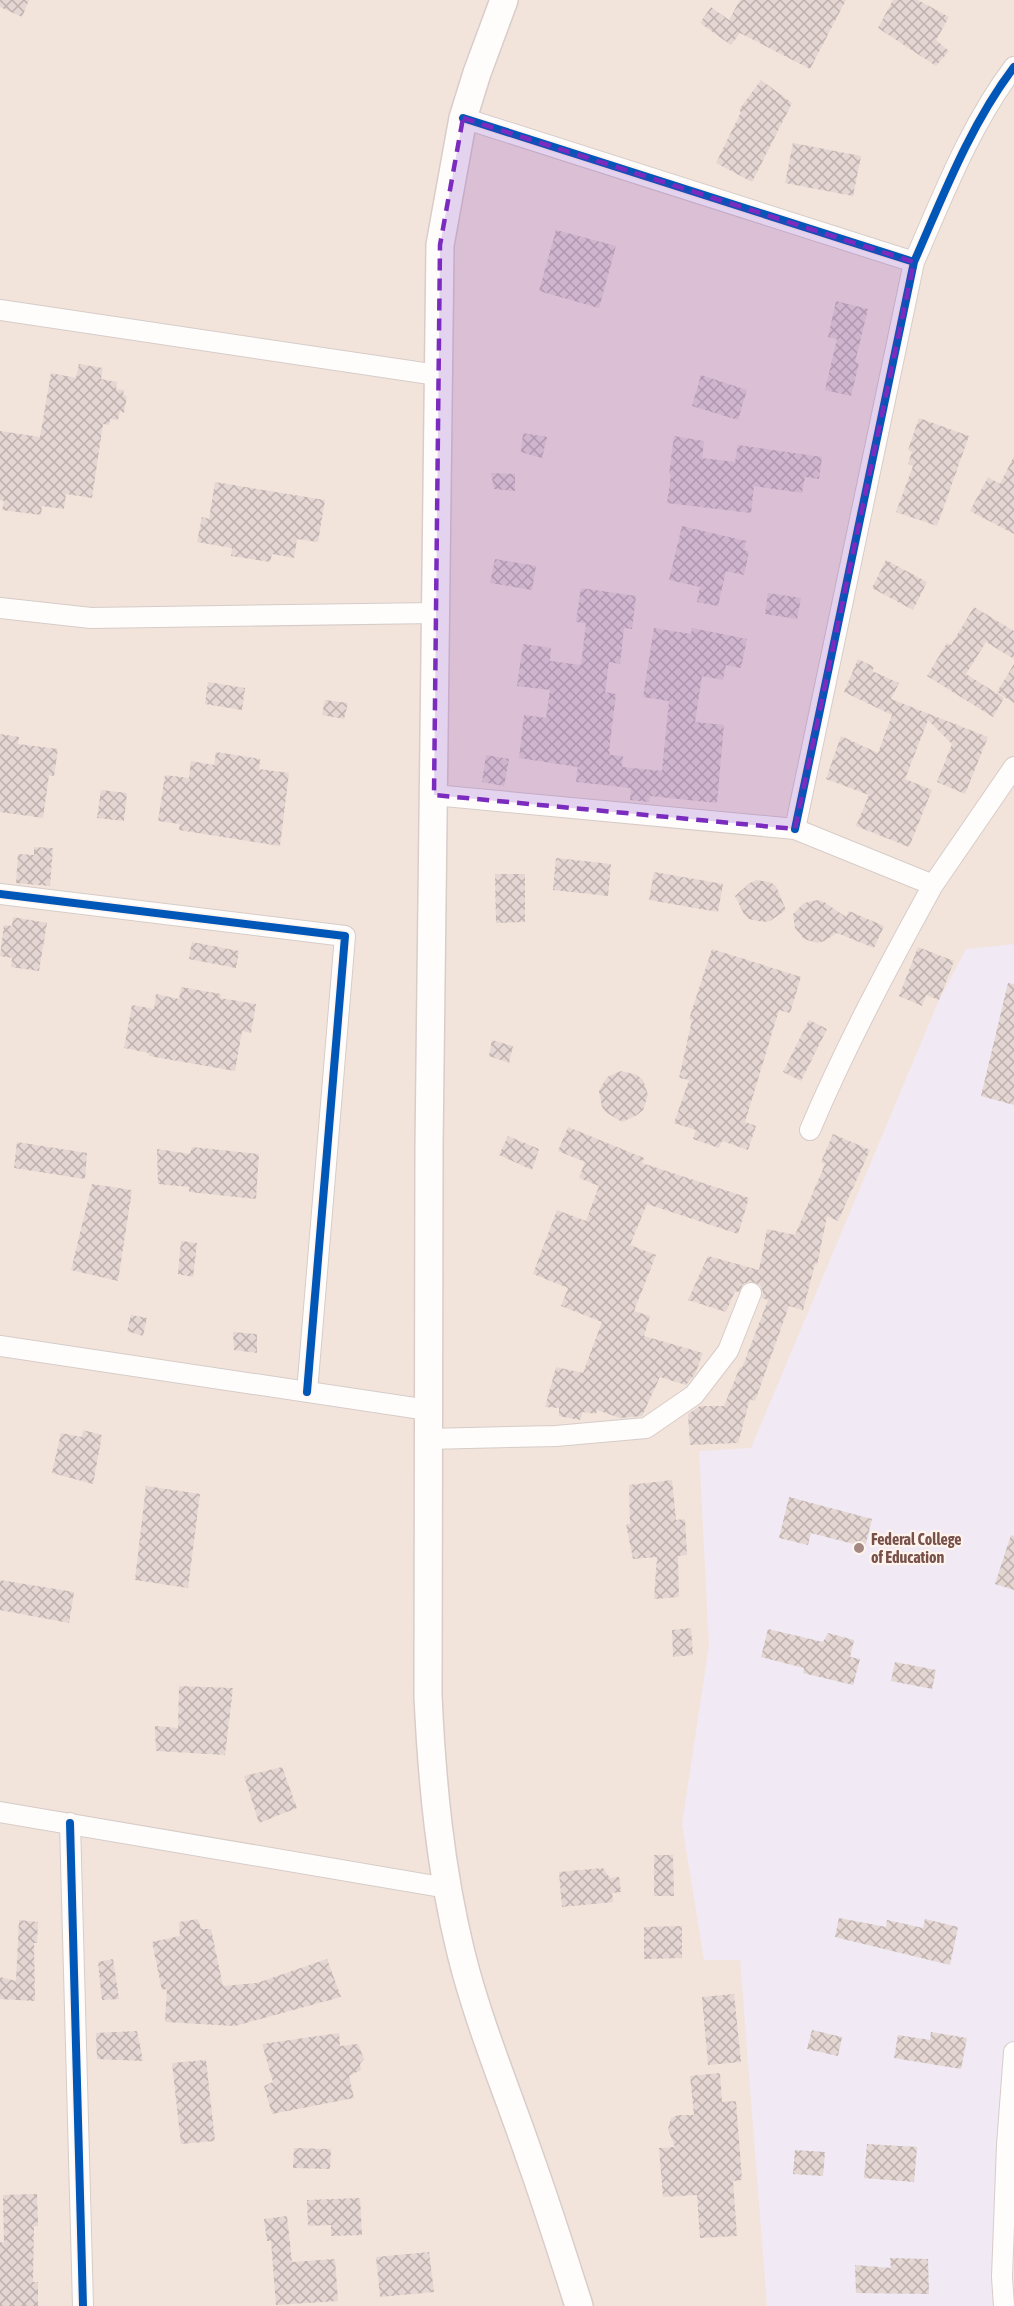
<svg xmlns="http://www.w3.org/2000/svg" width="1014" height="2306" viewBox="0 0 1014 2306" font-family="'Asap Condensed',sans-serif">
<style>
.residential{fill:#f3e4db}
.education{fill:#f1e9f3}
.building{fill:url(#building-cross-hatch)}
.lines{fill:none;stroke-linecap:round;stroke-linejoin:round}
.minor-casing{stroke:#d6ccc8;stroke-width:22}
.secondary-casing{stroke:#d9ccc9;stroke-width:30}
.minor{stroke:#fefdfc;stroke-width:20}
.secondary{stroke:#fefdfc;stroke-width:27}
.cycleway-casing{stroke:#fff4ed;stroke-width:11}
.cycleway{stroke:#0057b8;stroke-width:8}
.marked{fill:#7b2cbf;fill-opacity:0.2;stroke:#7b2cbf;stroke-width:4.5;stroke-dasharray:12 8;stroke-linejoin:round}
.poi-dot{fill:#a48982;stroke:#fff4ed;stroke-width:2}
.labels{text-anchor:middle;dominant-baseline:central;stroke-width:4.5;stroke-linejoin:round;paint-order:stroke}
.poi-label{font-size:16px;font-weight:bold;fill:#77514a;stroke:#fff4ed;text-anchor:start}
</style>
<defs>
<pattern id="building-cross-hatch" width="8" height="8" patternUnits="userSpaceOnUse" patternTransform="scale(1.5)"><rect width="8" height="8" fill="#e4d7d3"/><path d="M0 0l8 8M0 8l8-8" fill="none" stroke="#beb1ad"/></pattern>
</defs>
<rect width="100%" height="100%" fill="#f8f0eb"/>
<path class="residential" d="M0 0H1014V2306H0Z"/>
<path class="education" d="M1014 944V2306H767L740 1960H704L682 1824 709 1645 699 1451 751 1448 939 1000 966 949Z"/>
<path class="building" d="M0 0H29L22 17 0 7Z
M740 0H846L810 69 740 33 731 45 700 23 711 7 729 20Z
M893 0H918L949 17 936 40 949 51 936 66 878 28Z
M761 80 792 103 752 182 716 163 741 112 739 110Z
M793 143 861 156 853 196 785 183Z
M556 230 616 246 599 308 539 291Z
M836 301 868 309 855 362 859 363 851 396 825 390 837 339 828 337Z
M79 364 103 368 101 379 117 382 116 389 124 390 123 395 127 396 124 413 120 411 118 420 110 419 109 425 103 424 92 498 66 494 64 509 42 506 41 515 2 510 4 501 0 500V431L40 437 51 373 76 378Z
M701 375 747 390 738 420 692 406Z
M919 418 969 436 937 526 896 512 913 466 908 464 912 452 908 450Z
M523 433 547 437 542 458 521 452Z
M674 436 704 441 702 458 735 462 738 445 822 457 819 479 805 477 802 493 754 486 751 513 667 503 671 475 669 474Z
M1014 456V534L970 511 988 477 1000 484Z
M491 473 515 474V491L494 489Z
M215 482 325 500 318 542 297 539 294 558 272 554 270 562 231 556 232 548 197 542 202 517 209 519Z
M682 526 746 541 744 550 749 552 744 575 726 571 718 606 697 602 700 587 669 580Z
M495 559 536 566 532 590 490 583Z
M886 560 927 582 913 610 872 588Z
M581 588 636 596 632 629 624 628 620 664 609 662 605 692 616 694 609 751 610 755 623 756 622 767 662 771 669 701 643 697 654 628 691 634 692 628 747 639 741 668 726 665 723 680 702 676 695 722 724 725 717 803 650 796 649 802 630 800 631 788 576 782 578 767 519 758 524 715 546 718 550 690 517 686 523 644 551 648 550 661 581 665 586 623 576 622Z
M768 593 801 598 797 619 765 614Z
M974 607 1014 631V659L986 642 966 674 1004 698 993 717 927 676 947 643 951 645Z
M858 659 874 667 872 671 899 683 891 699 988 737 965 794 937 782 952 744 928 720 905 779 932 790 909 847 856 826 869 795 826 779 841 736 878 753 892 715 844 692Z
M1014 664V703L997 692Z
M208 682 245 688 242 710 205 704Z
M325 700 348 703 344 719 322 715Z
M0 734 19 737 18 744 58 749 54 776 49 775 43 818 0 812Z
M216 752 260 759 259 769 289 773 280 846 179 830 180 824 158 821 165 775 189 778 191 761 214 765Z
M486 755 509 759 504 786 482 782Z
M101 790 127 793 124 821 97 818Z
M34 847 53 848 50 886 16 883 18 854 34 855Z
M556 858 611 864 608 896 553 890Z
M654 872 723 884 718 912 649 900Z
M495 874H525V922L496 923Z
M756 880 770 882 776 886 786 910 770 921 763 922 749 919 744 914 735 896 750 883Z
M818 900 824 902 846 917 849 911 884 926 874 948 837 933 824 941 817 943 804 939 795 928 793 914 804 903Z
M13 917 47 923 39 971 11 967 12 958 0 956 4 925 12 926Z
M192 942 239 951 236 968 189 959Z
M918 947 954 961 939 1000 926 995 922 1006 899 996Z
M712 949 801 977 790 1013 779 1010 745 1122 756 1126 748 1150 722 1141 719 1148 693 1139 696 1130 674 1123 689 1080 679 1078 692 1020 689 1019Z
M1008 983 1014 984V1105L981 1096Z
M181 987 221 994 220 998 256 1004 251 1033 242 1031 235 1071 149 1056V1053L124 1048 132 1005 154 1009 156 994 179 999Z
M809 1020 827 1029 801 1081 783 1072Z
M492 1040 513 1046 509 1063 489 1056Z
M621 1071 637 1075 643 1080 648 1095 643 1110 637 1115 622 1122 607 1113 602 1107 599 1091 607 1077Z
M568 1127 644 1158 642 1163 749 1198 738 1234 647 1204 630 1245 656 1255 634 1311 650 1316 644 1336 703 1353 695 1374 686 1385 660 1377 642 1416 620 1418 597 1410 596 1414 583 1412 580 1420 559 1416V1408L545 1407 556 1367 583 1373 602 1322 561 1306 568 1288 533 1274 557 1210 586 1221 599 1186 579 1178 585 1162 558 1151Z
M833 1134 870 1150 838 1221 827 1216 817 1265 815 1264 803 1310 789 1306 755 1401 750 1399 738 1443 690 1445 688 1414 700 1406H724L740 1367 742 1368 768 1300 762 1298 763 1292 760 1285 750 1281 743 1284 739 1292 735 1291 726 1312 688 1300 708 1256 759 1270 767 1229 795 1235 825 1164 821 1162Z
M508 1136 539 1149 532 1170 499 1155Z
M17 1142 87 1153 85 1179 14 1168Z
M192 1147 259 1154 256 1199 189 1192V1187L158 1184 157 1149 190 1154Z
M92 1184 132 1190 118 1281 71 1270Z
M181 1241 197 1243 193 1277 178 1274Z
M131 1315 147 1318 143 1336 127 1331Z
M233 1332 257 1334V1353L234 1350Z
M83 1430 102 1435 93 1484 52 1473 61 1433 82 1437Z
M672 1480 676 1520 685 1519 687 1555 678 1556 679 1597 654 1599 657 1557 633 1559 626 1524H630L629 1485Z
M146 1486 200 1494 188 1588 135 1580Z
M789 1497 872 1519 865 1547 811 1533 808 1545 779 1538Z
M1011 1535 1014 1536V1590L995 1584Z
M0 1580 74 1592 69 1623 0 1610Z
M691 1628 693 1655 673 1657 672 1630Z
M768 1629 823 1642 828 1633 854 1640 850 1657 860 1659 853 1685 803 1673 804 1668 761 1657Z
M895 1662 936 1670 932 1689 891 1681Z
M179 1686 233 1688 225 1755 156 1751 155 1726 178 1728Z
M282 1767 297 1808 259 1823 244 1776Z
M654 1855H673L674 1896H654Z
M603 1868 610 1878 619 1877 621 1892 612 1893 613 1902 562 1907 559 1872Z
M839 1918 886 1927 887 1920 923 1928 925 1919 958 1927 950 1965 835 1937Z
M198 1919 201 1929H211L223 1986 257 1983 327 1959 341 1997 235 2026 165 2022 167 1989 162 1990 152 1942 180 1936 179 1922Z
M19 1920 38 1922 37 1943H34L35 2001 0 1999V1977L16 1981Z
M682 1926V1958L644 1959V1927Z
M113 1959 119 1999 102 2000 98 1962Z
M734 1994 741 2062 708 2065 702 1997Z
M812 2030 842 2037 838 2056 807 2049Z
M137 2031 143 2061 97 2059 96 2033Z
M931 2032 967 2038 961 2069 894 2058 898 2035 930 2040Z
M339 2033 340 2046 358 2044 364 2059 360 2064 361 2070 349 2076 354 2098 272 2114 264 2086 273 2082 262 2044Z
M206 2060 215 2141 181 2144 172 2063Z
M720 2073 722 2102 736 2101 742 2180 733 2181 737 2236 700 2238 697 2195 663 2197 659 2148 675 2147 668 2129 671 2118 678 2115H694L690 2076Z
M867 2144 917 2147 914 2182 864 2178Z
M294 2148 331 2149 330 2169 293 2168Z
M795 2150 825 2152 823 2176 793 2174Z
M37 2194 38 2226H34L33 2282H38V2306H0V2242L4 2243 3 2195Z
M360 2198 362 2235 331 2236V2225L308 2226 307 2200Z
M287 2216 292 2262 335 2259 338 2301 276 2305 271 2241H267L264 2219Z
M429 2252 434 2292 380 2297 376 2257Z
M890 2258 928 2259 929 2294 856 2293 855 2265 891 2268Z"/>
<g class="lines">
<defs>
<path id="minor" d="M463 118 914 262
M0 310 437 375
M0 608 91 618 434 613
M434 795 795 829 933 885 1014 767
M795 829 914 262C943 196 970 125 1014 67
M0 894 345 936 307 1392
M810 1130C846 1045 889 965 933 885
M0 1346 428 1410
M427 1439 556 1436 646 1428 694 1395 728 1351 751 1293
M0 1812 447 1888
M70 1823 83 2306
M1004 2306 1002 2277 1007 2145 1014 2052"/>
<path id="secondary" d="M504 0 477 73 463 118 440 245 429 1147 428 1696C432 1782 440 1868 461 1953 478 2022 506 2088 529 2155 547 2205 563 2256 579 2306"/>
</defs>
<use href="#minor" class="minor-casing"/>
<use href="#secondary" class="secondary-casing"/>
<use href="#minor" class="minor"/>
<use href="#secondary" class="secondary"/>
<defs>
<path id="cycleway" d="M463 118 914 262
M795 829 914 262C943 196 970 125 1014 67
M0 894 345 936 307 1392
M70 1823 83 2306"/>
</defs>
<use href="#cycleway" class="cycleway-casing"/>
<use href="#cycleway" class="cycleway"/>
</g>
<path class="marked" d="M463 118 914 262 795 829 434 795 440 245Z"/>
<circle class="poi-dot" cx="859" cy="1548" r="6"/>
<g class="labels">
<g class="poi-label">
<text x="871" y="1539">Federal College<tspan x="871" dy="18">of Education</tspan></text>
</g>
</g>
</svg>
